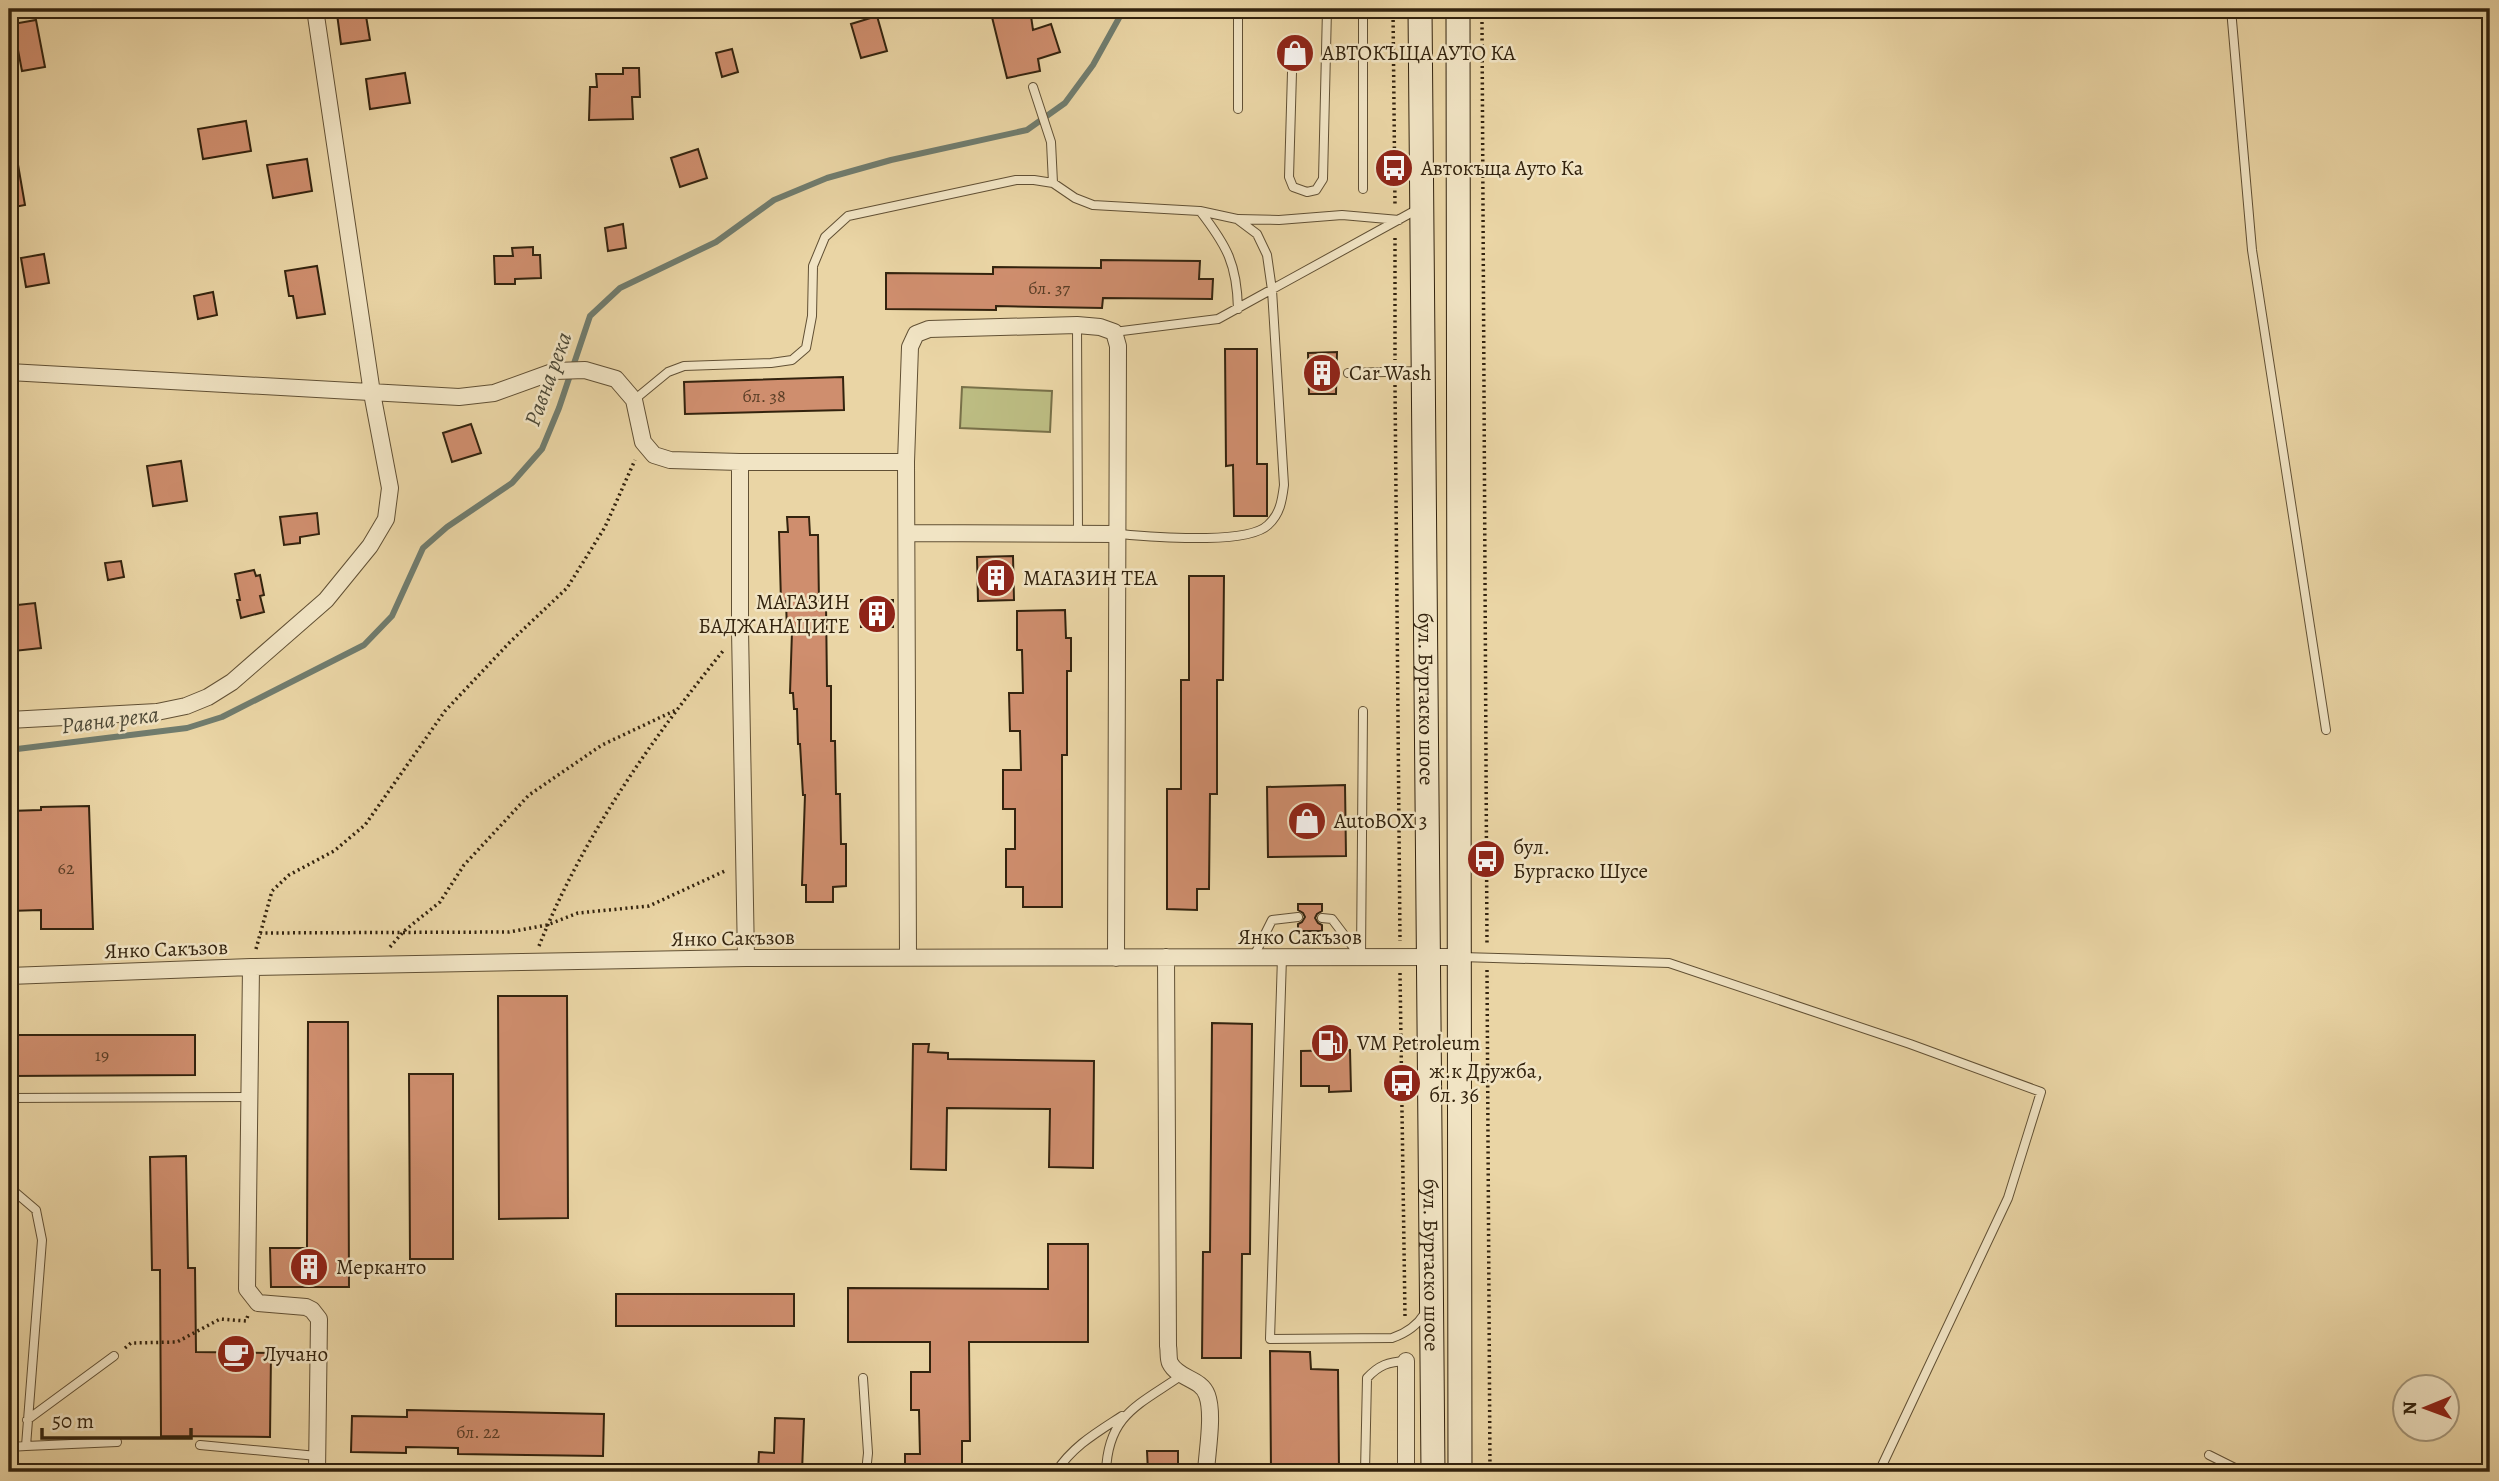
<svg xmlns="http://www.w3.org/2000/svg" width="2499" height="1481" viewBox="0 0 2499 1481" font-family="Alegreya,serif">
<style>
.green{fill:#bcbc82;stroke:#787048;stroke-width:2}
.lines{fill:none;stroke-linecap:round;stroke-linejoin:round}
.stream{stroke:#707c6e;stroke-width:6}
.building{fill:#cf8e6e;stroke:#33230e;stroke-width:2}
.lane-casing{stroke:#615034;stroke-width:10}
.street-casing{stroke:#615034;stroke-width:18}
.secondary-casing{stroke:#33230e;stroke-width:25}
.path{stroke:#33230e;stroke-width:3.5;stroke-dasharray:2 3.5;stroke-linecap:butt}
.lane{stroke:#f1e4c4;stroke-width:8}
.street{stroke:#f1e4c4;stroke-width:16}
.secondary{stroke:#f1e4c4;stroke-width:23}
.labels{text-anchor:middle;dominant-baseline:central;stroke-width:5;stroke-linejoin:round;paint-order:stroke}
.number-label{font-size:18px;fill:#5a3e26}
.poi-label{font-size:21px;fill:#33230e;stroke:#f1e4c4;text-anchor:start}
.street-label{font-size:21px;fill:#33230e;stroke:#f1e4c4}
.water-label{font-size:23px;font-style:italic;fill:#4c4836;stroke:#f1e4c4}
</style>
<rect width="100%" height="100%" fill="#ead5a5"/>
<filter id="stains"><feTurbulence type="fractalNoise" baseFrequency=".00286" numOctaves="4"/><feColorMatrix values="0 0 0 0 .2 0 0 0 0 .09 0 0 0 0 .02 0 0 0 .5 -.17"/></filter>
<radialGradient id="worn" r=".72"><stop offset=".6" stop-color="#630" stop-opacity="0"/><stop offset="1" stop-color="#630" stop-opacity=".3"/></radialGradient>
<path class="green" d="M962 387 1052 391 1050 432 960 428Z"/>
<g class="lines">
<path class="stream" d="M9 750 187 728 222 717 364 645 392 616 423 548 447 527 512 483 542 449 559 408 590 316 620 288 716 242 774 200 827 178 891 160 1027 130 1065 103 1093 65 1124 9"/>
</g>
<path class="building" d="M990 9H1030L1033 30 1051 24 1060 52 1038 59 1040 71 1007 78Z
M365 10 370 40 341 44 337 14Z
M877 16 887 51 861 58 851 24Z
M36 20 45 67 22 71 13 24Z
M732 49 738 72 722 77 716 53Z
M623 68H639L640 97H632L633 119 589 120 590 87H597L596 74H623Z
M405 73 410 103 370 109 366 79Z
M246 121 251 151 203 159 198 129Z
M698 149 707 178 680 187 671 158Z
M17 159 25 205 9 208V160Z
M307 159 312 191 273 198 267 165Z
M623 224 626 248 608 251 605 228Z
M533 247V255H540L541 278 515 279V284H495L494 256H513L512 248Z
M44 254 49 283 26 287 21 258Z
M1101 260 1200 261 1199 279H1213L1212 299 1103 298 1102 308 996 306V310L886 309V273L993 274V267L1101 268Z
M317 266 325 314 297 318 293 296H289L285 271Z
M213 292 217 315 198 319 194 296Z
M1225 349H1257V464H1267V516H1234L1233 465 1226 466Z
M1337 352 1336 394H1309L1308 353Z
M843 377 844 410 685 414 684 382Z
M471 424 481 453 452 462 443 433Z
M181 461 187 501 153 506 147 466Z
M317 513 319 534 300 537V543L284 545 280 517Z
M787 517H809L810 535H818L819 603H826L827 686H831V741H835L836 794H840L841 844H846V886L833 887V902H806V885H802L805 795H803L800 744H798L797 709H794L793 693H790L792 631H787L786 601H781L779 532H788Z
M1013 556 1014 600 978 601 977 557Z
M121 561 124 577 108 580 105 563Z
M254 570 256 576 260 575 264 595 260 596 264 612 241 618 237 600H240L235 574Z
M1189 576H1224L1223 680H1217V794H1210L1209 889H1197V910L1167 909V789H1181V680H1189Z
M861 600H893V627H861Z
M35 603 41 648 14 651 9 606Z
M1065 610 1066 638H1071V671H1067V755H1062V907H1023V887H1006V849H1015V809H1003V770H1021L1020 731H1010L1009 693H1023L1022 650H1017V611Z
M1345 785 1346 856 1268 857 1267 787Z
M89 806 93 929H41V910L9 911V811L41 810V807Z
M1298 904H1322V911L1317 914 1315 918 1318 923 1322 925V931H1298V924L1302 922 1305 917 1303 913 1298 910Z
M498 996H567L568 1218 499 1219Z
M308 1022H348L349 1287H271L270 1248H307Z
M1212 1023 1252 1024 1250 1254H1242L1241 1358H1202L1203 1252H1210Z
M9 1035H195V1075L9 1076Z
M913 1044H929L928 1052 948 1053V1059L1094 1061 1093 1168 1049 1167 1050 1109 947 1108 946 1170 911 1169Z
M1350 1050 1351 1091 1329 1092V1086H1301V1051Z
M409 1074H453V1259H410Z
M186 1156 188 1268H195L196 1352 271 1353 270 1437 161 1436 160 1270H152L150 1157Z
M1048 1244H1088V1342H969L970 1441H962V1472H905V1454H920L919 1410H911V1372H930V1342H848V1288L1048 1289Z
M616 1294H794V1326H616Z
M1270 1351 1310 1352 1311 1369 1338 1370 1339 1472H1271Z
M407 1410 604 1414 603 1456 458 1454V1448L406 1447V1453L351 1452 352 1416 407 1417Z
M775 1418 804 1419 802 1472H758L759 1452 774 1453Z
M1147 1451H1178V1472H1148Z"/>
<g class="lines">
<defs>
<path id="lane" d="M1363 9V189
M2231 9 2252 250 2326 730
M1461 14 1479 9
M1292 72 1289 177 1293 187 1307 192 1316 190 1323 179 1327 9
M1033 87 1051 142 1053 183
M1238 109V9
M1238 219 1279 220 1342 215 1399 220
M1077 325 1078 533
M1114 332 1218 319 1418 209
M1348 373 1422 371
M634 400 668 372 684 366 771 363 792 360 806 348 812 316 813 266 825 237 848 216 1016 180H1034L1053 183 1075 198 1093 205 1200 211C1227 246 1237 264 1238 309
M1117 534C1149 536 1246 546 1268 525 1280 514 1282 501 1284 485L1272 290 1267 255 1257 234 1237 219 1200 211
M1322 918 1332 919 1360 956
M1254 956 1272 920 1298 917
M1282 957 1270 1339 1392 1338C1407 1333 1417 1326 1425 1313
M1461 957 1669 963 1910 1044 2041 1092 2008 1198 1879 1472
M1361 958 1363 711
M9 1098 248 1097
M9 1187 36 1210 42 1240 26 1446 9 1447
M863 1378 868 1453 866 1472
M27 1420 114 1356
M200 1445 317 1456
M26 1446 117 1442
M2209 1455 2243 1472
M1056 1472C1073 1446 1096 1433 1122 1416
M1106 1472C1108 1414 1139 1405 1182 1375
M1365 1472 1367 1378C1379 1365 1388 1362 1406 1361"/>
<path id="street" d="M9 372 459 397 494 393 555 371 585 370 616 379 634 400 643 442 654 455 670 460 740 462H906
M740 462V630L746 958
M908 533 1116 534
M9 720 157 712 186 706 208 697 232 682 326 600 370 546 386 519 390 488 372 393 315 9
M908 957 906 462 910 347 916 334 929 329 1077 325 1100 327 1114 332 1118 346 1116 958
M1166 957 1168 1346C1169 1351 1168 1359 1170 1363 1178 1379 1201 1378 1207 1395 1214 1414 1207 1452 1206 1472
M251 967 247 1289 258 1303 306 1307 312 1310 319 1319 317 1472
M9 976 251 967 746 958 1458 957
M1406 1472V1361"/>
<g id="secondary">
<path id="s1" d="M1420 9 1433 1472"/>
<path d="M1458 9 1460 1472"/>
</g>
</defs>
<use href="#lane" class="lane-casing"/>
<use href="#street" class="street-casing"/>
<use href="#secondary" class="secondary-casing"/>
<path class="path" d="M1393 9 1395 206
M1482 22 1487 945
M1395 238V360
M1395 385 1400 941
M260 933 509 932 547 925 578 913 649 906 727 870
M539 946C582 838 651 740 723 651
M390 947 404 931 440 902 464 865 529 795 602 745 676 710
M256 949 272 891 289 875 334 851 365 825 445 711 510 642 567 588 605 527 635 460
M1487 970 1490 1472
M1400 973 1405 1316
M125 1348 131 1343 177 1342 220 1319 246 1321 248 1315"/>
<use href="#lane" class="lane"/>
<use href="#street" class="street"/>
<use href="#secondary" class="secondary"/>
</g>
<defs>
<symbol id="shop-disc" viewBox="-11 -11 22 22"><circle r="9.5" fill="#8f2418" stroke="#f1e4c4"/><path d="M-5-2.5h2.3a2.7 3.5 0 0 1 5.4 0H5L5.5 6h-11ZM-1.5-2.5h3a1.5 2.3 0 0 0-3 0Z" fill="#fff"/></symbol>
<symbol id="bus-disc" viewBox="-11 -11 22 22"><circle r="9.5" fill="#8f2418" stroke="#f1e4c4"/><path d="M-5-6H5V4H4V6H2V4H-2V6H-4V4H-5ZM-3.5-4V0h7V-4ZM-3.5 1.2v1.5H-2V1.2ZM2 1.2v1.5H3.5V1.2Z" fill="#fff"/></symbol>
<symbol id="building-disc" viewBox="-11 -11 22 22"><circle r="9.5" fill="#8f2418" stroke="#f1e4c4"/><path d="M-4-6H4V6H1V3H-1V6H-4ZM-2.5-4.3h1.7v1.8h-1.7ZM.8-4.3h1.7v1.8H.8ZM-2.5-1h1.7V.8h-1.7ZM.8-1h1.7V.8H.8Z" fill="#fff"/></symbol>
<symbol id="fuel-disc" viewBox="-11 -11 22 22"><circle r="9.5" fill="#8f2418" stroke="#f1e4c4"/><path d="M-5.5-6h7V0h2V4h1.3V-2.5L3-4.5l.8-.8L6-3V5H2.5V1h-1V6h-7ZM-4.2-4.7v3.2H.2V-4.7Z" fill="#fff"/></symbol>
<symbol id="cafe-disc" viewBox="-11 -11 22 22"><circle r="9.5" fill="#8f2418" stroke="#f1e4c4"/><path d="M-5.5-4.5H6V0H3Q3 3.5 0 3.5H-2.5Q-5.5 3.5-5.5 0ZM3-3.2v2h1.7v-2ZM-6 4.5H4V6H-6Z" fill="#fff"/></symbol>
</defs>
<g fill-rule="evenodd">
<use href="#shop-disc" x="1273" y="31" width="44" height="44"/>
<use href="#bus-disc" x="1372" y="146" width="44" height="44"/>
<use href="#building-disc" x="1300" y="351" width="44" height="44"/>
<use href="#building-disc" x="974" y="556" width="44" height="44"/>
<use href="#building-disc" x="855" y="592" width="44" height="44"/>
<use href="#shop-disc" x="1285" y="799" width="44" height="44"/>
<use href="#bus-disc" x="1464" y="837" width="44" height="44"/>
<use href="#fuel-disc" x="1308" y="1021" width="44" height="44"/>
<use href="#bus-disc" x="1380" y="1061" width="44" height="44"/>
<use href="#building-disc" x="287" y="1245" width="44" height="44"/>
<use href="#cafe-disc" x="214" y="1332" width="44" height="44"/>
</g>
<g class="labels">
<g class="number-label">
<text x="1049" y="288">бл. 37</text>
<text x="764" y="396">бл. 38</text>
<text x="66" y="868">62</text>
<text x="102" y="1055">19</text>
<text x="478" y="1432">бл. 22</text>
</g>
<g class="poi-label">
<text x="1322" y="53">АВТОКЪЩА АУТО КА</text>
<text x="1421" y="168">Автокъща Ауто Ка</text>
<text x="1349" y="373">Car Wash</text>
<text x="1023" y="578">МАГАЗИН ТЕА</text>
<text x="850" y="602" text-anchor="end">МАГАЗИН<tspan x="850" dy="24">БАДЖАНАЦИТЕ</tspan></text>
<text x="1334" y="821">AutoBOX 3</text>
<text x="1513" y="847">бул.<tspan x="1513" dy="24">Бургаско Шусе</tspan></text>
<text x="1357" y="1043">VM Petroleum</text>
<text x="1429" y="1071">ж.к Дружба,<tspan x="1429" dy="24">бл. 36</tspan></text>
<text x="336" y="1267">Мерканто</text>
<text x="263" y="1354">Лучано</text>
</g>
<g class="street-label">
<text stroke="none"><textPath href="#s1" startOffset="690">бул. Бургаско шосе</textPath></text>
<text x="1300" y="937">Янко Сакъзов</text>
<text transform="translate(733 938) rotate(-1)">Янко Сакъзов</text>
<text transform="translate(166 949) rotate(-2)">Янко Сакъзов</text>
<text stroke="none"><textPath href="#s1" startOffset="1256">бул. Бургаско шосе</textPath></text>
</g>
<g class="water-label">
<text transform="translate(548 379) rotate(-70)">Равна река</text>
<text transform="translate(110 720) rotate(-7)">Равна река</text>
</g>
</g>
<rect width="2499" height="1481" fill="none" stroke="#ead5a5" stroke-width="35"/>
<rect x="10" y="10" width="2478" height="1460" fill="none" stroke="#33230e" stroke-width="3.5"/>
<rect x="18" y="18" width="2464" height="1446" fill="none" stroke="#33230e" stroke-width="2"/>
<g transform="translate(2426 1408) rotate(269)"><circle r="33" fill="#f1e4c4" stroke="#a5977b" stroke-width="2"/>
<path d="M0-5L12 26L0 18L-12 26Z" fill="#8f2418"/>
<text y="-10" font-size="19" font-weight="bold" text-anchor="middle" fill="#33230e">N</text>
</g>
<path d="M42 1428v10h149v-10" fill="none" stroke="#33230e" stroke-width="3.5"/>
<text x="52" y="1428" font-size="21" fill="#33230e" stroke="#f1e4c4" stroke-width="5" paint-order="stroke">50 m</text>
<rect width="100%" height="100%" filter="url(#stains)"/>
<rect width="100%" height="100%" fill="url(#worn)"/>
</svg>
